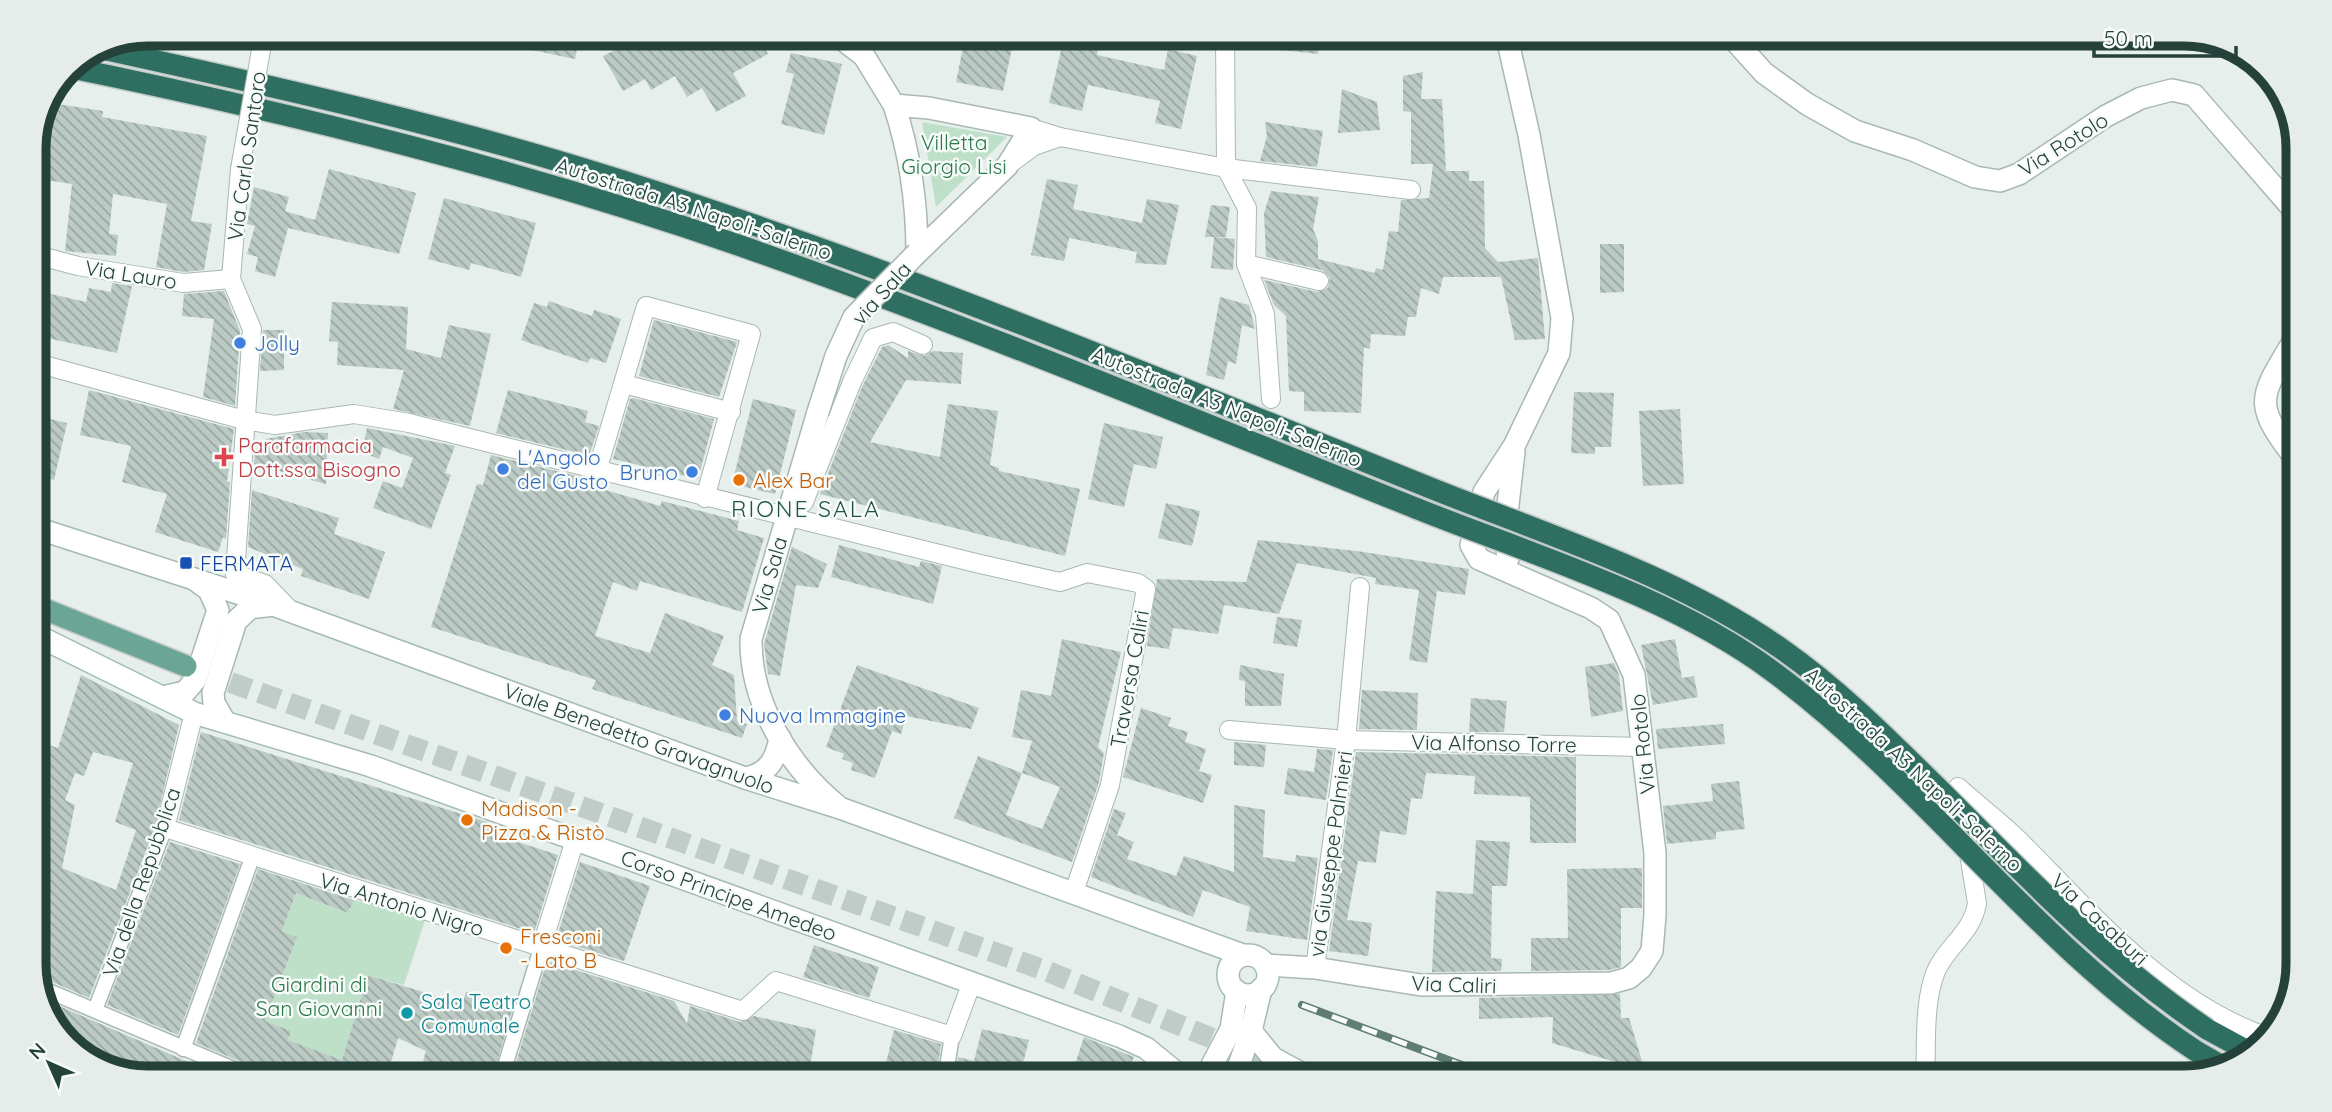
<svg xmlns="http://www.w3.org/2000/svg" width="2332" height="1112" viewBox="0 0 2332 1112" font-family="Quicksand,sans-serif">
<defs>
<pattern id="building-back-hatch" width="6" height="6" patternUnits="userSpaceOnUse" patternTransform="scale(1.75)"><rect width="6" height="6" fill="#bbcac4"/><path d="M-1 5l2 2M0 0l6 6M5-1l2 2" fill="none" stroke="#98a6a0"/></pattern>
</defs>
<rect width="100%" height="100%" fill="#e6efeb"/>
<g fill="#bfe0c8">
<polygon points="922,122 1007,137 936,207"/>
<polygon points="296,893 348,913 354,900 426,917 404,985 368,975 342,1060 288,1040 291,1031 265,1021 297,937 282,931"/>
</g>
<g fill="url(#building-back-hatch)" fill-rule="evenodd">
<polygon points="484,33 580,33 575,59 484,40"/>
<polygon points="605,33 705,33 710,42 725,33 742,33 745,39 756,33 768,54 733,73 746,96 716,112 702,88 687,97 675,76 651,90 645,79 623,91 603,56 615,50"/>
<polygon points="928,33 1015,33 1003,91 956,82 963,47 928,40"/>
<polygon points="1065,33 1102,33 1097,55 1164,70 1168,49 1197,56 1181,129 1155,123 1160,101 1088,85 1082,111 1049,103"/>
<polygon points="1281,33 1320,33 1318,54 1280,50"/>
<polygon points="791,53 842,64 824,135 781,124 794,74 786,72"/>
<polygon points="1423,72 1421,99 1442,99 1446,171 1469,171 1469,181 1484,181 1485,248 1498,262 1538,258 1545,339 1515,340 1501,277 1443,277 1439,294 1421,288 1416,317 1408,317 1405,336 1371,334 1370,349 1364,347 1361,413 1304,411 1304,392 1289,391 1286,316 1274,305 1264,280 1317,292 1328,288 1330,278 1322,270 1266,257 1264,213 1271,191 1319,197 1313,229 1318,241 1318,259 1375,273 1376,268 1383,270 1389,231 1398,232 1401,200 1429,198 1433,164 1411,164 1411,112 1403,111 1403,76"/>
<polygon points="1342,89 1377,102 1380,130 1338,133"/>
<polygon points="51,103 103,111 102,117 207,136 191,221 212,224 204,270 183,272 156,267 167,204 113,194 109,234 118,235 116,256 65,251 72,184 33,178 33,141"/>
<polygon points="1265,122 1323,131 1317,167 1260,161 1267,136"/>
<polygon points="329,169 416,193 399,254 288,228 275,277 255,271 258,257 247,254 255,226 247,224 254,187 289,197 285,211 315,220"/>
<polygon points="1047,179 1078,185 1073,209 1142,223 1147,199 1179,205 1166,265 1135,263 1137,252 1069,238 1064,261 1031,255"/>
<polygon points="444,198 536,223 521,277 471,263 469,270 428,259"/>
<polygon points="1211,205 1230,207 1226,237 1216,237 1235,239 1233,270 1211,268 1214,237 1205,237"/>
<polygon points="1600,244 1624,244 1624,292 1600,293"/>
<polygon points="112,283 132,286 117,353 33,335 33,290 86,302 89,288 111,292"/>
<polygon points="224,291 240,331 235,406 203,397 214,319 182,316 184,294"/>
<polygon points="1220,297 1249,305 1255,329 1242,325 1236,364 1228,361 1224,380 1206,375"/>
<polygon points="549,301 592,316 594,310 621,319 606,363 590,358 588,363 521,340 534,303 547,307"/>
<polygon points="332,302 408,307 406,349 441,358 449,325 491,334 470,426 393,409 404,370 337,365 338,342 329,341"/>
<polygon points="654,320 737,342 719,397 639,376"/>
<polygon points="263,330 284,330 284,370 260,371"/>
<polygon points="888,345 908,358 908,351 924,356 933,351 963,353 961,384 906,380 870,442 940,457 948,404 998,411 990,465 999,468 999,471 1080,489 1065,556 820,494 862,387 882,347"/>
<polygon points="89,390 234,429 227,482 230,482 226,539 223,537 218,552 155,532 167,494 122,482 131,446 80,435"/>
<polygon points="508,390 588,411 585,422 599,426 590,453 584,452 583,454 496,433"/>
<polygon points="1574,392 1614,393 1611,447 1595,447 1595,454 1571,453"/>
<polygon points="633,398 714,419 698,479 613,459 630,399"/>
<polygon points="753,399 796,410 775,494 732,484"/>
<polygon points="1680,409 1684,484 1643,486 1639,411"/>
<polygon points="33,415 67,423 54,480 33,475"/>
<polygon points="1104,423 1163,437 1156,469 1134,464 1124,507 1088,499"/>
<polygon points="367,428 455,446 445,473 451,475 431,529 373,508 383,481 402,488 413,458 383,447 379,459 362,452"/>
<polygon points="304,432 328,433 326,484 254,464 255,451 266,439"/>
<polygon points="491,455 577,476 575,481 660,506 662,501 739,521 737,530 764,538 742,612 640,581 637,591 613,582 595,636 650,653 665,613 724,636 712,665 734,675 737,721 747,724 742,738 592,689 596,680 431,627 477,484 483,485"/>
<polygon points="252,490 339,518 334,534 385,552 369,599 301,576 303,569 248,547"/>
<polygon points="1166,503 1200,511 1192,546 1158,538"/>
<polygon points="1258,540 1364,552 1469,569 1465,595 1437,591 1427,663 1409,660 1419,590 1375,584 1376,578 1297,563 1279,614 1224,605 1218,634 1173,628 1169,649 1147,646 1157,579 1246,582"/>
<polygon points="839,545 919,567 921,561 942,566 933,604 831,577"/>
<polygon points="792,547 827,564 818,588 796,585 780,676 768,674 764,644"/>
<polygon points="1277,617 1302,620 1297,647 1273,643"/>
<path d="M1062,639l59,13 -23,95 6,6 -5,29 -27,80 -118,-44 24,-62 44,17 10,-32 -20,-4 9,-47 30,6zM1022,773l38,14 -18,42 -36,-14z"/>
<polygon points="1675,639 1682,678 1694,676 1698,697 1653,705 1641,645"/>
<polygon points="1614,663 1619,675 1623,711 1591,717 1585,667"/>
<polygon points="857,665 979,708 971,729 906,716 901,734 892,731 875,778 851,770 853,763 842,759 844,754 826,747"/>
<polygon points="1240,665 1284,674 1281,706 1245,706 1245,681 1239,680"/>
<path d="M81,675l98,50 -25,105 -65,168 -46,-20h-7l-2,-6v-232l24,8zM93,752l40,11 -18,59 21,8 -20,60 -54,-22 13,-63 -10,-5 10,-27 9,3z"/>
<polygon points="1362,690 1418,693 1417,730 1359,729"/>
<polygon points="1471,698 1507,701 1504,732 1469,732"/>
<polygon points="1141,708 1171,718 1168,726 1188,732 1185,742 1206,749 1199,771 1212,775 1203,803 1123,777"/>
<polygon points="1723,724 1725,744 1658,749 1656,729"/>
<polygon points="201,732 493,824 490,833 558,855 534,933 179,820"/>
<polygon points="1234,742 1266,745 1264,767 1234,765"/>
<polygon points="1317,749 1333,750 1326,800 1284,794 1288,768 1314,772"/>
<polygon points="1356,752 1576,757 1576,843 1530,843 1530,797 1474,794 1475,776 1426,773 1422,799 1411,798 1406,835 1380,831 1376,863 1358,861 1347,920 1372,923 1368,956 1329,951"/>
<polygon points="1739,781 1745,829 1716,832 1716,839 1667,844 1663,806 1713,801 1711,784"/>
<polygon points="1234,805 1265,810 1263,857 1295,862 1296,855 1318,858 1307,940 1246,931 1250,907 1203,890 1193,917 1091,877 1114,809 1126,813 1117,835 1134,842 1127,859 1176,876 1184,856 1234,872"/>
<polygon points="1476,840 1510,842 1507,886 1492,886 1491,958 1502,959 1501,971 1432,972 1436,891 1473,894"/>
<polygon points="170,842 240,864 178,1035 107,1005"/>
<polygon points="580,862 650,886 624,961 556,940"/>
<polygon points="1642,868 1642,908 1621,908 1621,967 1609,970 1531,971 1531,938 1568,938 1567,869"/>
<polygon points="258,869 354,900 348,913 296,893 282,931 297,937 265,1021 291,1031 288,1040 342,1060 368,975 462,1004 466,992 514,1004 492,1079 418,1079 426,1051 398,1038 386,1079 267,1079 261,1070 196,1043"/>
<polygon points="814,945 879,967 869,998 803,977"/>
<polygon points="547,961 674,1001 687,1024 690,1006 740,1022 754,1016 816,1030 808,1079 511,1079"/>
<polygon points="1620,994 1621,1018 1629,1018 1645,1071 1552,1043 1553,1017 1479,1019 1479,998"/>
<polygon points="43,999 179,1058 232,1079 148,1079 97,1067 53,1028"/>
<polygon points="982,1029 1029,1040 1019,1079 955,1079 958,1057 974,1061"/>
<polygon points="894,1030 941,1044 936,1079 882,1079"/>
<polygon points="1084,1037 1134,1057 1124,1079 1070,1079"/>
</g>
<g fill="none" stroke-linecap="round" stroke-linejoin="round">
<polyline stroke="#bfccc8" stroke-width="21" stroke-dasharray="21 10" stroke-linecap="butt" points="201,672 1044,970 1285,1068"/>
<g stroke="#a8b8b2" stroke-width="17">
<g id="pedestrian">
<polyline points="39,987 257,1079"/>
<polyline points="95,1010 165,828"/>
<polyline points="183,1049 252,858"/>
<polyline points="501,1079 542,945"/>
<polyline points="945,1079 952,1036"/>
</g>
</g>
<g stroke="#a8b8b2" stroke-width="20">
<g id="minor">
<polyline points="1225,33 1226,168 1411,190"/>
<polyline points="1031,128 1060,137 1226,168 1247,208 1246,264 1265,314 1271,399"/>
<polyline points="1011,163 1034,146 1060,137"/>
<polyline points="240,169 231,279 252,329 235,574 265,584 292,612"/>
<polyline points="33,254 78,266 183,283 231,279"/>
<polyline points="1246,264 1319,281"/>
<polyline points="33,362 244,420 275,425 354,414 409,423 980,564 1060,582 1087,573 1138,583 1146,589 1110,785 1074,892"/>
<polyline points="624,384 731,412"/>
<polyline points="597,471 646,306 751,334 705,498"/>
<polyline points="786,517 804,502 852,382 873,338 893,332 923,345"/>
<polyline points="194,713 165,828 743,1011 776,981 952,1036 972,982"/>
<polyline points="1229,730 1346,740 1642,747"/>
<polyline points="542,945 575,840"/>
<polyline points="1315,968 1346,740 1360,587"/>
<path d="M1925,1079c2,-34 -2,-76 11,-108 11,-25 37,-39 41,-68l-19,-116c21,19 44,36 64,56 71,72 147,161 246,194"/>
</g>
</g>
<g stroke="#a8b8b2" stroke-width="24">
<g id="tertiary">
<polyline points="834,33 864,56 894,105"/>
<polyline points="1728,33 1764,73 1807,104 1855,131 1913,150 1975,177 2000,181 2019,174 2106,116 2141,98 2172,90 2194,95 2299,216"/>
<path d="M894,105l35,3 102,20 -24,38 -90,87c0,-50 -7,-100 -23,-148z"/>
<path d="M2299,332c-39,66 -50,68 0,131"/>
<path d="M818,412l-67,227c-1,65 39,129 89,169"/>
<polyline points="1508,559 1505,531 1514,452"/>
<polyline points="162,697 185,692 195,680 218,610 209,590 194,579"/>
<polyline points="225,722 214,703 213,693 236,621 250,608 274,605"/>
<path d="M745,778c23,-4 31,-18 35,-40"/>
<polyline points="1265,965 1315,968 1421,985 1611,983 1629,978 1641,968 1652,951 1655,915 1655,853 1634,675 1609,620 1591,608 1479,559 1471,545 1484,492 1514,446 1559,353 1562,318 1529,135 1506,33"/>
</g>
</g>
<g stroke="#a4bbb3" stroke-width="24">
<g id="secondary">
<polyline points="33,527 262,601 745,778 840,808 1243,955"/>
<polyline points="34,634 194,713 371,766 1119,1036 1146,1048 1184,1079"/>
<circle cx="1248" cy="975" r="20"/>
<polyline points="1251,1031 1273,1058 1312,1079"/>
<polyline points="1212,1065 1231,1029 1237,991"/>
<polyline points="1234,1079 1251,1031 1261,989"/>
<polyline points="1244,1079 1288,1069"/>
</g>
</g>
<g stroke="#c2cac8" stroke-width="24">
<polyline id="primary" points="34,605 186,666"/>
</g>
<g stroke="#c2cac8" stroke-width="24">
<g id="motorway">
<path d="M107,50c174,38 347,77 516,131 274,88 539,199 805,306"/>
<path d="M67,67c229,47 456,103 677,180 227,80 450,172 674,262"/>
<polyline points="2207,1029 2253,1054"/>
<polyline points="2196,1051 2224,1067"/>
</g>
</g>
<use href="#pedestrian" stroke="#fff" stroke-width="14"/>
<use href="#minor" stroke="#fff" stroke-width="18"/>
<use href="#tertiary" stroke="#fff" stroke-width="21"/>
<use href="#secondary" stroke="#fff" stroke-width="21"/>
<use href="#primary" stroke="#6aa596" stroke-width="21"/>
<use href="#motorway" stroke="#2f6f62" stroke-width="21"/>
<g stroke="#5f7d75" stroke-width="8">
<polyline id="rail" points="1302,1005 1499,1079"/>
</g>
<use href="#rail" stroke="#f7fbf9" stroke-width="5" stroke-dasharray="16" stroke-linecap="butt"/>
<g stroke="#a8b8b2" stroke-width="20" stroke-linecap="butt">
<polyline id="minor-bridge" points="240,169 264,33"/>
</g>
<g stroke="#a8b8b2" stroke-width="24" stroke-linecap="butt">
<polyline id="tertiary-bridge" points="818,412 836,356 854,317 917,253"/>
</g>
<g stroke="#c2cac8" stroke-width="24" stroke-linecap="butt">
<g id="motorway-bridge">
<path d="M1428,487c119,48 249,88 355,163 57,40 107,91 157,140 85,85 167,172 267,239"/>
<path d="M1418,509c115,46 255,88 354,162 153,113 264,275 424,380"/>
</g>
</g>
<use href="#minor-bridge" stroke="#fff" stroke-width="18"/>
<use href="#tertiary-bridge" stroke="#fff" stroke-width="21"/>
<use href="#motorway-bridge" stroke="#2f6f62" stroke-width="21"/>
</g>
<g fill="#3f7fe0" stroke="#f7fbf9" stroke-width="2.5">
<circle cx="240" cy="343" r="7"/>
<circle cx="503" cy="469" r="7"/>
<circle cx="692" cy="472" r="7"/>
<circle cx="725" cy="715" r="7"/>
</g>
<path fill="#e0444e" stroke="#f7fbf9" stroke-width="2.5" d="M220.5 446.5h7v7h7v7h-7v7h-7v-7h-7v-7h7z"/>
<g fill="#e8710a" stroke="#f7fbf9" stroke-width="2.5">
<circle cx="739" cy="480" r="7"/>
<circle cx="467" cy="820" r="7"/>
<circle cx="506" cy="948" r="7"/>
</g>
<rect fill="#1a4fb4" stroke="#f7fbf9" stroke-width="2.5" x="179" y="556" width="14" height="14" rx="3.5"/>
<circle fill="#0f9aa8" stroke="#f7fbf9" stroke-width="2.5" cx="407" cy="1013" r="7"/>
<g text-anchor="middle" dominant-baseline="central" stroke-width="5" stroke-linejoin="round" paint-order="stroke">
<g font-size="21" fill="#2d7a4b" stroke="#f7fbf9">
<text x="954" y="142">Villetta<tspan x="954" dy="24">Giorgio Lisi</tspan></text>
<text x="319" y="984">Giardini di<tspan x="319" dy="24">San Giovanni</tspan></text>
</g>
<g font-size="21" fill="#24423a" stroke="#f7fbf9">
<text transform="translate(2063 144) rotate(-32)">Via Rotolo</text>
<text transform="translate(246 156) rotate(-82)">Via Carlo Santoro</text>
<text transform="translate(694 208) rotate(18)">Autostrada A3 Napoli-Salerno</text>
<text transform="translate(131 274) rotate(9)">Via Lauro</text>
<text transform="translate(881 293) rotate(-48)">via Sala</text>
<text transform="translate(1227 406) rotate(22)">Autostrada A3 Napoli-Salerno</text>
<text transform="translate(769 575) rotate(-74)">Via Sala</text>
<text transform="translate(1129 679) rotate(-80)">Traversa Caliri</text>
<text transform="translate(639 738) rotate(20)">Viale Benedetto Gravagnuolo</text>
<text transform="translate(1494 743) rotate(1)">Via Alfonso Torre</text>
<text transform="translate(1642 744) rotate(-96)">Via Rotolo</text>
<text transform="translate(1914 769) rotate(43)">Autostrada A3 Napoli-Salerno</text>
<text transform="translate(1330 854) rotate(-82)">via Giuseppe Palmieri</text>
<text transform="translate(141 882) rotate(-71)">Via della Repubblica</text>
<text transform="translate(729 895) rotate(20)">Corso Principe Amedeo</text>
<text transform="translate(402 904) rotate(17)">Via Antonio Nigro</text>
<text transform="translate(2100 919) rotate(43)">Via Casaburi</text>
<text transform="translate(1454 984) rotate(2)">Via Caliri</text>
</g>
<g font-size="21" fill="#366cbe" stroke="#f7fbf9" text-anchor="start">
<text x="254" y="343">Jolly</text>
<text x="517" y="457">L'Angolo<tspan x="517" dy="24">del Gusto</tspan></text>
<text x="678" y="472" text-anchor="end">Bruno</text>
<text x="739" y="715">Nuova Immagine</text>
</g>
<g font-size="21" fill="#be3a42" stroke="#f7fbf9" text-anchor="start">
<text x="238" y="445">Parafarmacia<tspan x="238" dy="24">Dott.ssa Bisogno</tspan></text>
</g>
<g font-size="21" fill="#c56008" stroke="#f7fbf9" text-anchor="start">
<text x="753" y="480">Alex Bar</text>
<text x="481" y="808">Madison -<tspan x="481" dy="24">Pizza &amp; Ristò</tspan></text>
<text x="520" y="936">Fresconi<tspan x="520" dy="24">- Lato B</tspan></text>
</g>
<g font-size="21" fill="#164399" stroke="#f7fbf9" text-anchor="start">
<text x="200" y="563">FERMATA</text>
</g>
<g font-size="21" fill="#0d838f" stroke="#f7fbf9" text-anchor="start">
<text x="421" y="1001">Sala Teatro<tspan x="421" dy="24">Comunale</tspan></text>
</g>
<g font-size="23" letter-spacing="2" fill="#1f5548" stroke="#f7fbf9">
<text x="806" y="508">RIONE SALA</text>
</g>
</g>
<path d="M0 0H2332V1112H0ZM148 46H2184A102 102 0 0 1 2286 148V964A102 102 0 0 1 2184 1066H148A102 102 0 0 1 46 964V148A102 102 0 0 1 148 46Z" fill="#e6ecea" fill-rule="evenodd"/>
<path fill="none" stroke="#24423a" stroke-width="9" d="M148 46H2184A102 102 0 0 1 2286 148V964A102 102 0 0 1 2184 1066H148A102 102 0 0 1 46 964V148A102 102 0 0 1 148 46Z"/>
<g transform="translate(49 1063) rotate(315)" stroke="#f7fbf9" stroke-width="5" paint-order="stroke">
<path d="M0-5L12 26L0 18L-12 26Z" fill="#24423a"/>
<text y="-10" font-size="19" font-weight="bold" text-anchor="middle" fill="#24423a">N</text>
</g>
<path d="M2094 46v10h142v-10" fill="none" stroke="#24423a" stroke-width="3.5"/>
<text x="2104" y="46" font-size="21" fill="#24423a" stroke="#f7fbf9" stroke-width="5" paint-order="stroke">50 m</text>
</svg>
